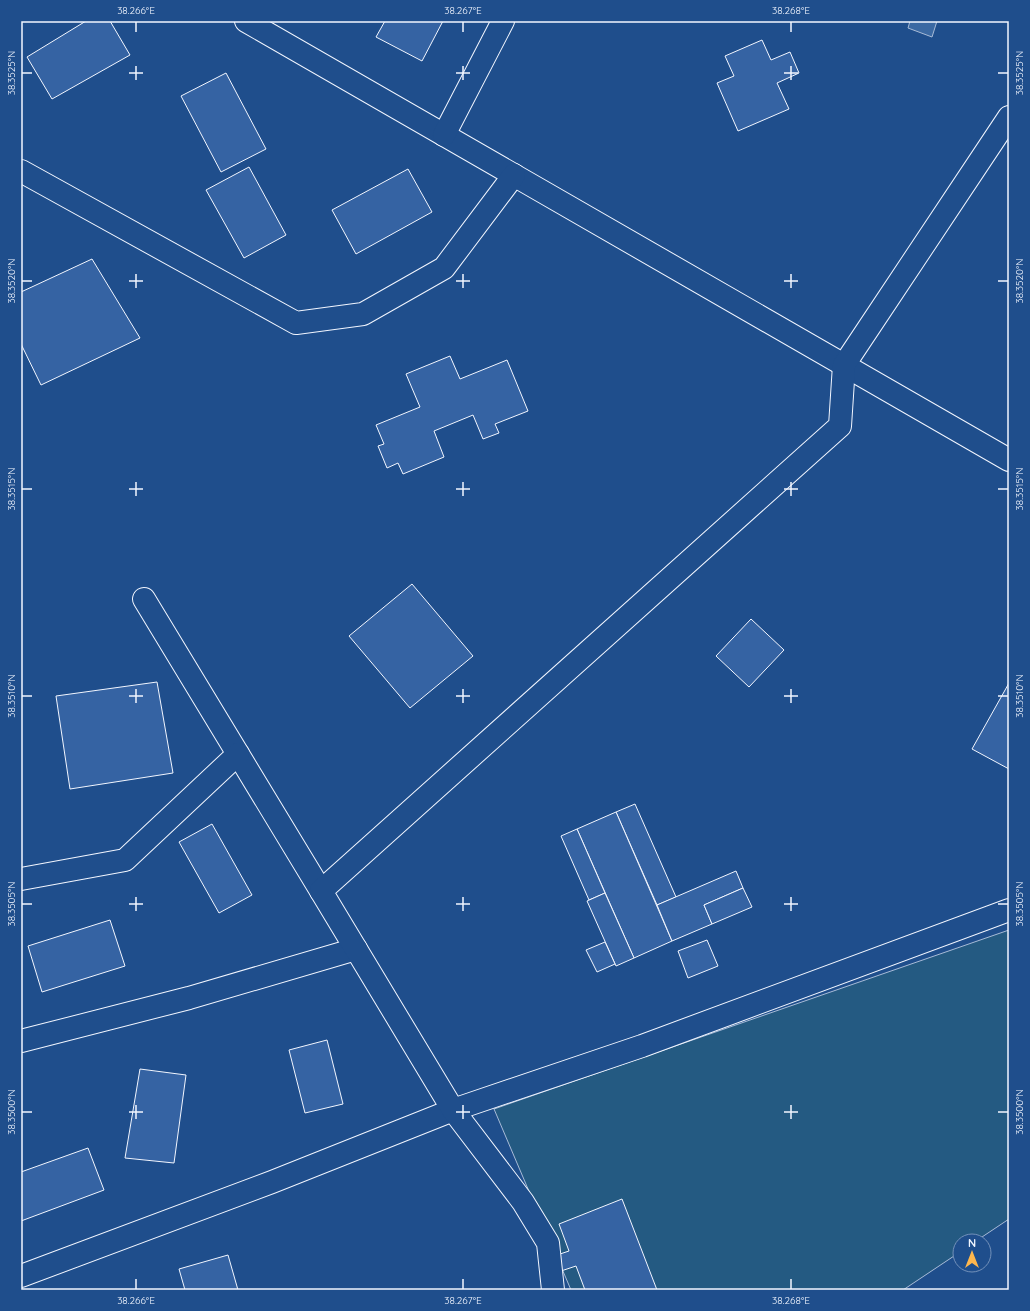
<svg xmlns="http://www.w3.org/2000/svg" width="1030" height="1311" viewBox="0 0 1030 1311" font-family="Quicksand,sans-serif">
<rect width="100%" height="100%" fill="#1f4e8c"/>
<polygon fill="#245a82" stroke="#a8bbd7" points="1009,930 1009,1219 976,1241 960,1241 960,1252 903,1290 571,1290 494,1109"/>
<polygon fill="#3b69a3" stroke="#a8bbd7" points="910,21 937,21 932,37 908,28"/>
<g fill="#3563a3" stroke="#f2f6ff">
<polygon points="86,21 110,21 130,55 52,99 27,57"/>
<polygon points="385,21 443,21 422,61 376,37"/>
<polygon points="762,40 771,60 790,52 799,73 777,83 789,109 738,131 717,83 734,76 725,56"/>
<polygon points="226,73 266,149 221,172 181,96"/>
<polygon points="249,167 286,235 244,258 206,190"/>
<polygon points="408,169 432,212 356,254 332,210"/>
<polygon points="92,259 140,338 41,385 21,344 21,292"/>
<polygon points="450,356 460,379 507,360 528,411 495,424 499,433 483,439 473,415 434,431 444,457 403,474 398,463 387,468 378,446 384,444 376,425 420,407 406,374"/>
<polygon points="412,584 473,656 410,708 349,636"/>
<polygon points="751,619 784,650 749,687 716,656"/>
<polygon points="157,682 173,773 70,789 56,696"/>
<polygon points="1009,683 1009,769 972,749"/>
<polygon points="635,804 676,897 657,905 616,812"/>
<polygon points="616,812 672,941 634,958 577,829"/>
<polygon points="212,824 252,895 219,913 179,842"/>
<polygon points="577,829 605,893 589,900 561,836"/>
<polygon points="736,871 743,888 704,905 712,924 672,941 657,905"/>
<polygon points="743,888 752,907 712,924 704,905"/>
<polygon points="605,893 634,958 616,966 587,901"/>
<polygon points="110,920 125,966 42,992 28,946"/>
<polygon points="707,940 718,966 688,978 678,951"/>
<polygon points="605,942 615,964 597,972 586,950"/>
<polygon points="327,1040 343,1104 305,1113 289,1050"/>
<polygon points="140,1069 186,1075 174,1163 125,1158"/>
<polygon points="88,1148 104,1190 21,1221 21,1172"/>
<polygon points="622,1199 657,1290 585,1290 576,1266 561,1271 554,1256 569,1251 559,1224"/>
<polygon points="228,1255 238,1290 185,1290 179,1269"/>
</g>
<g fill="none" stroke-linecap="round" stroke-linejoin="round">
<g stroke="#f2f6ff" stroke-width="24">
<g id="street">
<polyline points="246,21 1009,460"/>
<polyline points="444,135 503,21"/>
<polyline points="21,171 296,323 363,314 444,268 514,175"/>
<polyline points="144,599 321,891"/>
<polyline points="21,879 125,860 238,754"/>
<polyline points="21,1041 189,998 356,949"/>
<polyline points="21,1276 272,1182 453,1110 642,1046 1009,910"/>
<polyline points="553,1290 548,1243 523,1202 453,1110 321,891 840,426 844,365 1009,117"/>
</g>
</g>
<use href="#street" stroke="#1f4e8c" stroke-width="22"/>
</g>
<path fill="none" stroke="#f2f6ff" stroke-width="1.5" d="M136,22v10M463,22v10M791,22v10M136,66v14M463,66v14M791,66v14M22,73h10M129,73h14M456,73h14M784,73h14M998,73h10M136,274v14M463,274v14M791,274v14M22,281h10M129,281h14M456,281h14M784,281h14M998,281h10M136,482v14M463,482v14M791,482v14M22,489h10M129,489h14M456,489h14M784,489h14M998,489h10M136,689v14M463,689v14M791,689v14M22,696h10M129,696h14M456,696h14M784,696h14M998,696h10M136,897v14M463,897v14M791,897v14M22,904h10M129,904h14M456,904h14M784,904h14M998,904h10M136,1105v14M463,1105v14M791,1105v14M22,1112h10M129,1112h14M456,1112h14M784,1112h14M998,1112h10M136,1279v10M463,1279v10M791,1279v10"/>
<rect width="1030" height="1311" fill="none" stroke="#1f4e8c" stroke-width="44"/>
<g transform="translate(972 1253)"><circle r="19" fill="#1f4e8c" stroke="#7391ba"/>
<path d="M0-3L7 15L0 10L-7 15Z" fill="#ffb74d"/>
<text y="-6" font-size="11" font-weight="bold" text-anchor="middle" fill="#f2f6ff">N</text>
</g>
<rect x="22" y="22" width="986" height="1267" fill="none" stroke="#f2f6ff" stroke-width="1.5"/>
<g font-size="10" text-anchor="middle" fill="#f2f6ff">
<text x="136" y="14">38.266°E</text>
<text x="463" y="14">38.267°E</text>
<text x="791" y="14">38.268°E</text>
<text transform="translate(11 73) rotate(-90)" y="4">38.3525°N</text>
<text transform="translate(1019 73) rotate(-90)" y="4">38.3525°N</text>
<text transform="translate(11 281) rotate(-90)" y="4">38.3520°N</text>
<text transform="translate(1019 281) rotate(-90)" y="4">38.3520°N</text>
<text transform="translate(11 489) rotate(-90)" y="4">38.3515°N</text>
<text transform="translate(1019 489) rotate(-90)" y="4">38.3515°N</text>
<text transform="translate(11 696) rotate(-90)" y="4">38.3510°N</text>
<text transform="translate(1019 696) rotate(-90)" y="4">38.3510°N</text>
<text transform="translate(11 904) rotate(-90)" y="4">38.3505°N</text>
<text transform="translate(1019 904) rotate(-90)" y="4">38.3505°N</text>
<text transform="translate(11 1112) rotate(-90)" y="4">38.3500°N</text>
<text transform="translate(1019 1112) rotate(-90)" y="4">38.3500°N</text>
<text x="136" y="1304">38.266°E</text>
<text x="463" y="1304">38.267°E</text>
<text x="791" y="1304">38.268°E</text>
</g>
</svg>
